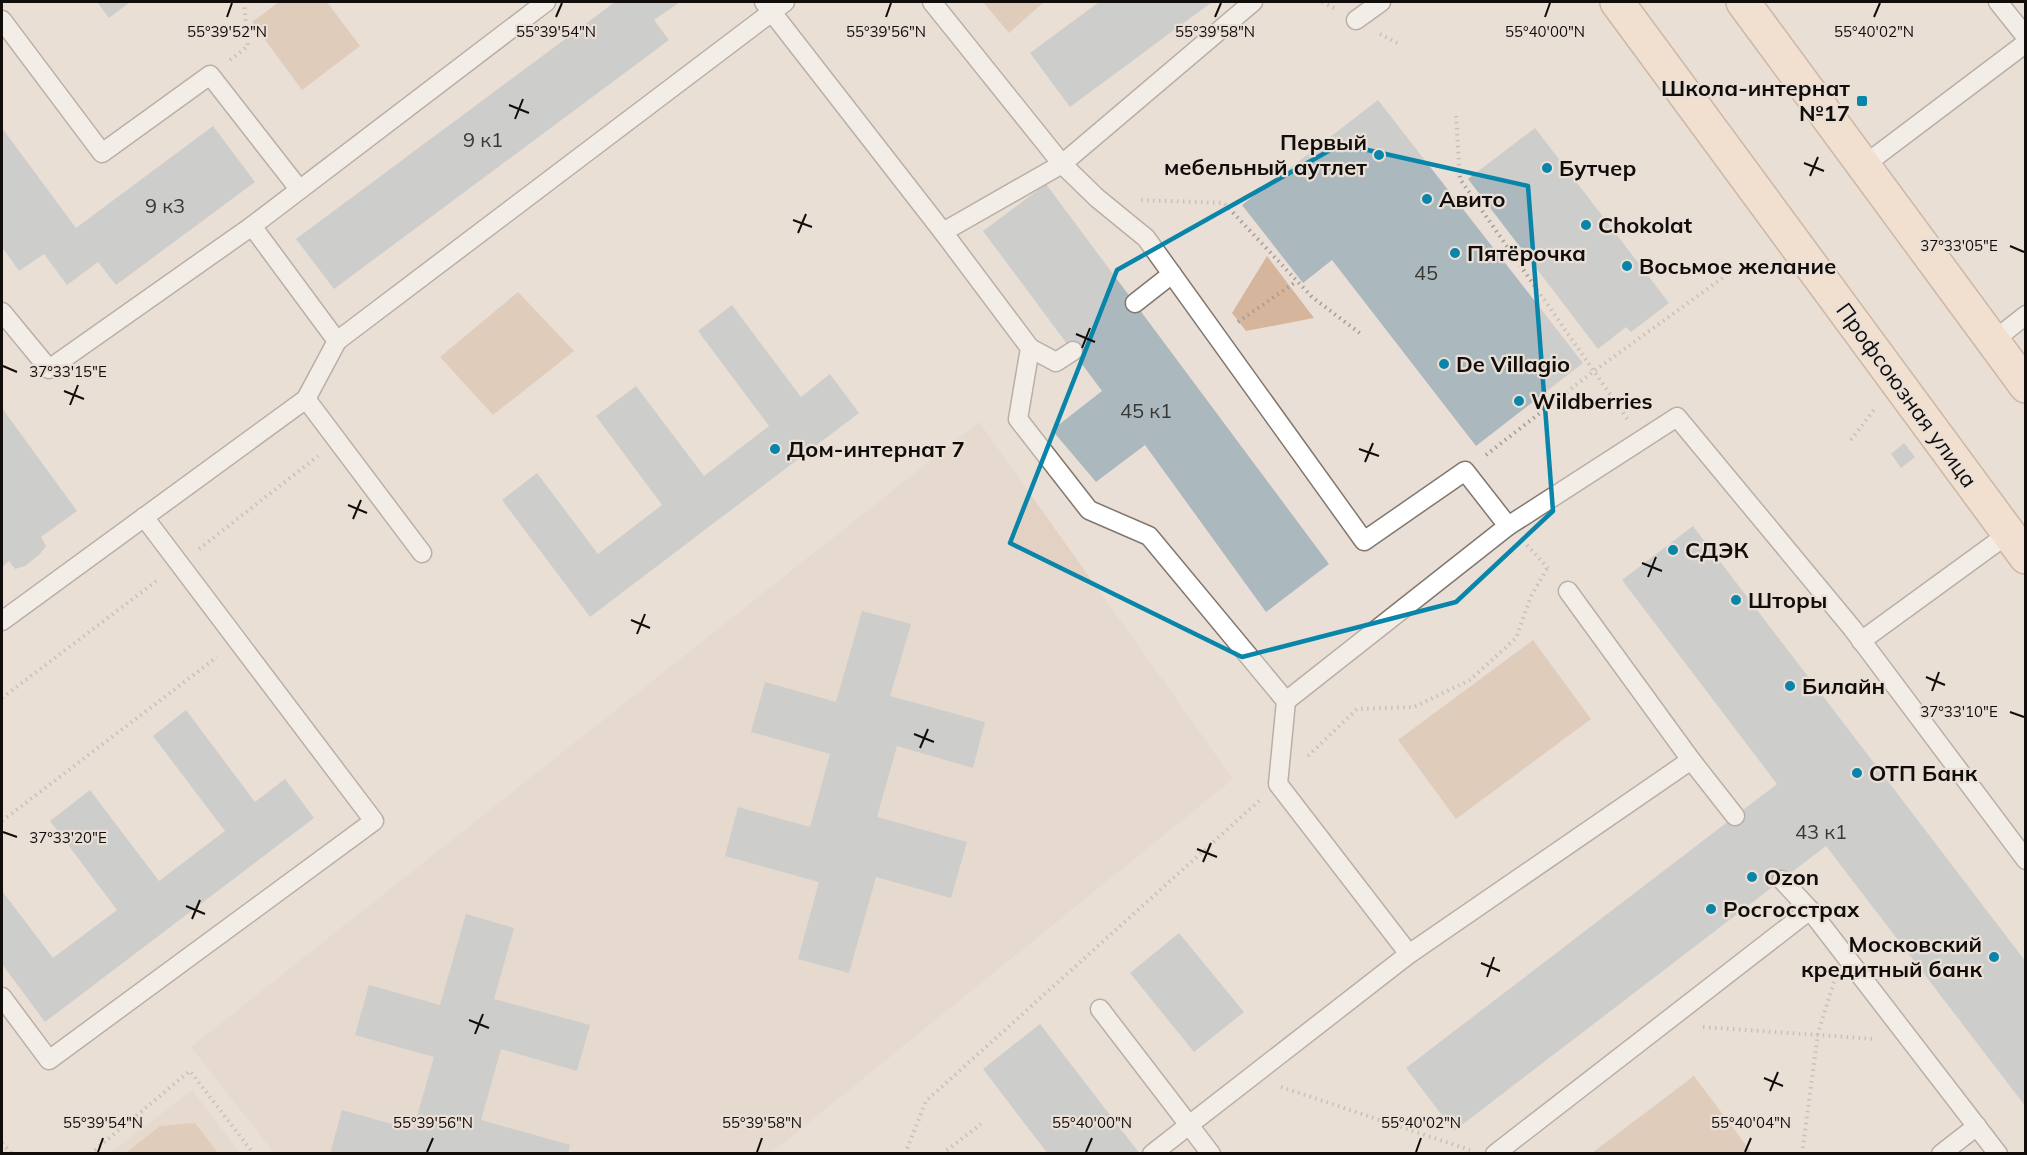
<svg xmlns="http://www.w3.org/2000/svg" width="2027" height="1155" viewBox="0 0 2027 1155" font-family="Mulish,sans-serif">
<rect width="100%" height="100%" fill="#eadfd6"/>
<g fill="#e3d2c3">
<polygon points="979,422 1233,779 771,1153 274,1153 191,1047"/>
<polygon points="192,1090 240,1153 109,1154"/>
</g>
<g fill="#d5b69c">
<polygon points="279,2 327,2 360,46 302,90 252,22"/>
<polygon points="983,2 1044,2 1009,33"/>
<polygon points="1267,256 1314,318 1246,331 1232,313"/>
<polygon points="518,292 574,351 493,415 440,357"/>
<polygon points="1533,640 1591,719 1456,819 1398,740"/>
<polygon points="1694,1076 1752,1153 1592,1153"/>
<polygon points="195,1123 218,1153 126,1153 160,1126"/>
</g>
<g fill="#abb9bf">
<polygon points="97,2 130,2 109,18"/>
<polygon points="615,2 680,2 654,20 669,40 334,289 296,239"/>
<polygon points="1099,2 1212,2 1070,107 1030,53"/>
<polygon points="1378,100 1583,363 1476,446 1332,260 1303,283 1242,205"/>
<polygon points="213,126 255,182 116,285 98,262 67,285 44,254 19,271 2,247 2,128 76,228"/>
<polygon points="1535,128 1669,303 1631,332 1626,327 1598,349 1468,179"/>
<polygon points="1046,184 1329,564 1266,612 1145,445 1096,482 1052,430 1102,391 983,231"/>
<polygon points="732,305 801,397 830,374 859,413 590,617 502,500 537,473 598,554 662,505 596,416 636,386 704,476 769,426 698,331"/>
<polygon points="2,408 77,511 41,537 46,546 40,554 25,566 15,569 9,561 2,567"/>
<polygon points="1904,443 1915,457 1901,468 1891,454"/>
<polygon points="1693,526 2026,962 2026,1107 1826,846 1454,1131 1406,1068 1777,784 1622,580"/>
<polygon points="862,611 911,624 890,696 985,722 973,768 897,746 877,817 967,842 951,898 876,877 849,973 798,959 819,882 725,856 738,807 810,827 830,754 751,732 765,682 836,702"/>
<polygon points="186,710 255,802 285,779 314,818 45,1022 2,964 2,891 53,958 117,910 50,821 90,790 159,881 225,831 153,736"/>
<polygon points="466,914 514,928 494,999 590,1025 577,1071 501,1049 481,1120 570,1145 568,1154 330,1154 342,1110 413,1130 434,1057 355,1035 369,985 440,1005"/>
<polygon points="1179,933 1244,1012 1194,1052 1130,973"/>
<polygon points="1040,1024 1140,1154 1048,1154 983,1069"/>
</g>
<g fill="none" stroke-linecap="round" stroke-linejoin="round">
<g stroke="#81776f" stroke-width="21">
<g id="service">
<polyline points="764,2 943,232 1030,348 1018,419 1089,510 1149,536 1286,701"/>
<polyline points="932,2 1062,164 1253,2"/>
<polyline points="1998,2 2026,37"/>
<polyline points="2,20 102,153 210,75 299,189"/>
<polyline points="1356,20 1381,2"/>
<polyline points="1863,166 2026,43"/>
<polyline points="943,232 1062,164 1097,198 1146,238 1364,541 1465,471 1508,526"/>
<polyline points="1135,303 1172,274"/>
<polyline points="2,312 49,369 252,226"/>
<polyline points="337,341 252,226 546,2"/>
<polyline points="1993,341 2026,315"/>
<polyline points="1030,348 1056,362 1073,351"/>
<polyline points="306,399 422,553"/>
<polyline points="1568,591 1691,760"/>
<polyline points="2,621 306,399 337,341 785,2"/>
<polyline points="1861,641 2008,534"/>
<polyline points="1782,880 1810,910"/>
<polyline points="1409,954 1691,760 1735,816"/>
<polyline points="2,997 49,1060 374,821 144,517"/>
<polyline points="1100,1009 1189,1125 1152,1154"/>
<polyline points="1211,1154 1189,1125 1409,954 1278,784 1286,701 1508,526 1677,417 1852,628 2026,860"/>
<polyline points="1495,1154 1810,910 1998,1154"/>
<polyline points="1941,1154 1977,1126"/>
</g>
</g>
<g stroke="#a7896f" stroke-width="36">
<g id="primary">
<polyline points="1617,2 2026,557"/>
<polyline points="1743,2 2026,386"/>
</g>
</g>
<g stroke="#a59c95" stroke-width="4" stroke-dasharray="1.5 4.5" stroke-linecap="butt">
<polyline points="1322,2 1334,8"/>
<polyline points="1380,34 1401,45"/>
<polyline points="230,60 248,46 244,2"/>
<polyline points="1456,116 1460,179 1628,420"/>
<polyline points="1141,200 1224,203 1312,297 1361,334"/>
<polyline points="1238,322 1297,281"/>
<polyline points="1851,440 1876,407"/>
<polyline points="1486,455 1594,371 1728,274 1767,262"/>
<polyline points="1527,545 1548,568"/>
<polyline points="199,549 318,456"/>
<polyline points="2,698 159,579"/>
<polyline points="1308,756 1357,709 1414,707 1470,680 1516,638 1531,596 1548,567"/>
<polyline points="2,821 217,657"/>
<polyline points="1703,1027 1875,1039"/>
<polyline points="1281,1087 1470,1150"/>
<polyline points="2,1143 12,1154"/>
<polyline points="90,1154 190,1071 254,1154"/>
<polyline points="905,1154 926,1101 1260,800"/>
<polyline points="942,1154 981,1124"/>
<polyline points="1802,1154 1818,1033 1834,982"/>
</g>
<use href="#service" stroke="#fff" stroke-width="18"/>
<use href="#primary" stroke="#fbe0c9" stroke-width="33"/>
</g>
<path d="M0 0H2027V1155H0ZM1341,144l187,42 25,325 -97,91 -214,55 -232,-114 107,-273z" fill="#eadfd6" fill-opacity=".55" fill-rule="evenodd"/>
<path fill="none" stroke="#0985a9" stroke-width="4.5" stroke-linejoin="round" d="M1341,144l187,42 25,325 -97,91 -214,55 -232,-114 107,-273z"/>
<path fill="none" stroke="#110d0a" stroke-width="2" d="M227,17l5,-14M556,17l6,-14M886,17l5,-14M1215,17l6,-14M1545,17l5,-14M1874,17l6,-14M509,105l20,8M515,119l8,-20M1804,163l20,8M1810,176l8,-19M793,220l19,7M798,233l8,-19M2010,246l14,6M1076,334l19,8M1082,348l8,-20M3,366l14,6M64,391l20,8M70,405l8,-20M1359,449l20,7M1365,462l8,-19M348,505l19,8M353,519l8,-19M1642,563l20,8M1648,577l8,-20M631,620l19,8M637,634l8,-20M1926,677l19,8M1932,691l7,-19M2010,712l14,5M914,734l20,8M920,748l8,-19M3,832l14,5M1197,849l20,8M1203,862l8,-19M186,906l19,8M192,919l8,-19M1481,963l19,8M1487,977l7,-20M469,1020l20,8M475,1034l8,-20M1764,1078l19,8M1770,1091l8,-19M98,1152l5,-14M427,1152l6,-14M757,1152l5,-14M1086,1152l6,-14M1416,1152l5,-14M1745,1152l6,-14"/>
<g fill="#0985a9" stroke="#eadfd6" stroke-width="2">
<rect x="1856" y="95" width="12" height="12" rx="3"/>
<circle cx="1379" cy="155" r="6"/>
<circle cx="1547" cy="168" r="6"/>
<circle cx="1427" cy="199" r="6"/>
<circle cx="1586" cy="225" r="6"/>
<circle cx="1455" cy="253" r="6"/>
<circle cx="1627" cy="266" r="6"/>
<circle cx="1444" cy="364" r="6"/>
<circle cx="1519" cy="401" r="6"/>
<circle cx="775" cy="449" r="6"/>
<circle cx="1673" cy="550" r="6"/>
<circle cx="1736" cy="600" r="6"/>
<circle cx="1790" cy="686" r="6"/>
<circle cx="1857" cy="773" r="6"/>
<circle cx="1752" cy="877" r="6"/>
<circle cx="1711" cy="909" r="6"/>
<circle cx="1994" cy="957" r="6"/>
</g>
<g text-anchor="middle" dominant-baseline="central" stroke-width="4.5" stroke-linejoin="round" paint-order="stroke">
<g font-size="20" fill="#383837">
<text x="483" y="139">9 к1</text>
<text x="165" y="205">9 к3</text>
<text x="1426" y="272">45</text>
<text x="1146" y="410">45 к1</text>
<text x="1821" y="831">43 к1</text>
</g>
<g font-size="22" font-weight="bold" fill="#110d0a" stroke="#eadfd6" text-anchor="start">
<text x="1850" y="88" text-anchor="end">Школа-интернат<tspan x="1850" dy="25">№17</tspan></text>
<text x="1367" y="142" text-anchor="end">Первый<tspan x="1367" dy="25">мебельный аутлет</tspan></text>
<text x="1559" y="168">Бутчер</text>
<text x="1439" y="199">Авито</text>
<text x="1598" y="225">Chokolat</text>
<text x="1467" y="253">Пятёрочка</text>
<text x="1639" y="266">Восьмое желание</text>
<text x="1456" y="364">De Villagio</text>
<text x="1531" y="401">Wildberries</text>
<text x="787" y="449">Дом-интернат 7</text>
<text x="1685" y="550">СДЭК</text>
<text x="1748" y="600">Шторы</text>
<text x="1802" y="686">Билайн</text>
<text x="1869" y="773">ОТП Банк</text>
<text x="1764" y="877">Ozon</text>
<text x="1723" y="909">Росгосстрах</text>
<text x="1982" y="944" text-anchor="end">Московский<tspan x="1982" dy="25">кредитный банк</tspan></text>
</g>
<g font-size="22" fill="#110d0a" stroke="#eadfd6">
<text transform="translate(1907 395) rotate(54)">Профсоюзная улица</text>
</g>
</g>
<g font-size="15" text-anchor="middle" fill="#110d0a" stroke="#eadfd6" stroke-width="4.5" stroke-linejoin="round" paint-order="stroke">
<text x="556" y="37">55°39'54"N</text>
<text x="886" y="37">55°39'56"N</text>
<text x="1215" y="37">55°39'58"N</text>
<text x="1545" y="37">55°40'00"N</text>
<text x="1874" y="37">55°40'02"N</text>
<text x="227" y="37">55°39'52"N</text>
<text x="1959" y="251">37°33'05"E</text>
<text x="68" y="377">37°33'15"E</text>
<text x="1959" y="717">37°33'10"E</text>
<text x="68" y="843">37°33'20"E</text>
<text x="103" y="1128">55°39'54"N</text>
<text x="433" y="1128">55°39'56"N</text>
<text x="762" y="1128">55°39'58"N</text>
<text x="1092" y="1128">55°40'00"N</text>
<text x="1421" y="1128">55°40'02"N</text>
<text x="1751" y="1128">55°40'04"N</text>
</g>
<rect width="2027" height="1155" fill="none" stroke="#110d0a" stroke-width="6"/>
</svg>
